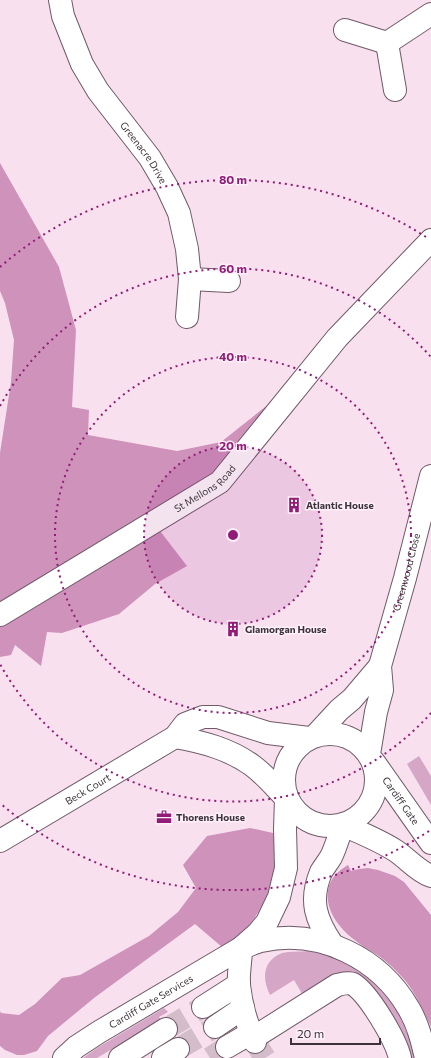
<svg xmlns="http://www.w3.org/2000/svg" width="431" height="1058" viewBox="0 0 431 1058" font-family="Commissioner,sans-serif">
<rect width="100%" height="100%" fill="#f8e0ef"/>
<g fill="#d6a6c6">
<polygon points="419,756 431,776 431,805 407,764"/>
<path d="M308,951c10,2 21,4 30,8 42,17 68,55 76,99h-7l-44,-74 -59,13 -10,-17 -24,15c-8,-16 -8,-34 12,-42 8,-2 18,-1 26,-2z"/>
<polygon points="164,1008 168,1012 159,1017 161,1020 97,1058 83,1058 97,1048"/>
</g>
<g fill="#ce92bb">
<polygon points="0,163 59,267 76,330 72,407 89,410 88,435 177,451 221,442 284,392 225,466 0,605 0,453 11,382 14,340 5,303 0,291"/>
<polygon points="157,527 187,566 155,584 119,614 62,633 47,632 41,666 15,645 11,655 0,657 0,618"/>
<path d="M250,828l23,5c2,11 3,21 2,31 -1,24 -18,55 -35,72 -5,4 -12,8 -18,11l-27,-23 -101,74 -46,38 -11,15 -13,4h-7l-12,-5 -5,-4v-35l1,2 18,2 16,-11 27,-26 18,-3 69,-39 29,-24 18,-24 -13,-23 24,-29z"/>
<path d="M348,865l3,6 8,-2 9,-1 10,2 17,6 9,6 27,33v112c-8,-17 -16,-36 -29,-50 -7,-8 -15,-15 -23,-21 -7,-5 -16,-9 -23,-15 -16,-12 -31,-30 -28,-51 2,-12 10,-19 20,-25z"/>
</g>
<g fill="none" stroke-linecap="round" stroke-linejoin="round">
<g stroke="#d3bdcb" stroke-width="22" stroke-dasharray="22 11" stroke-linecap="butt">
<polyline points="166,1029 203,1007"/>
<polyline points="255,1042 265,1058"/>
<polyline points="178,1049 215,1027"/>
<polyline points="210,1058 227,1047"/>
</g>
<g stroke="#6f5a68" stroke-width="24">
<g id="minor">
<path id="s1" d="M60,0l3,16 19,48 16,27 52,67 17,29 12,26 8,36 3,30 -3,38"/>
<polyline points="345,30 387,43 431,14"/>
<polyline points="387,43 395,90"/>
<polyline points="190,279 229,281"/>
<circle cx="330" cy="780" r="46"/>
<polyline points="315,736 339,710 352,699 380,666"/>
<path id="s2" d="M369,754l7,-42 6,-22 -2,-24 25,-88 26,-102"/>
<path id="s3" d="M374,762l57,81"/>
<path id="s4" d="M0,841l175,-104 10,-13 18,-7h15l50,16 41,5"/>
<path d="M332,944c-16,-24 -23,-43 -11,-72 3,-5 7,-10 10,-15 5,-10 8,-22 12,-32 18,8 36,15 53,26 12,8 21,20 35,25"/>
<path d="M244,947c6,-2 12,-5 17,-6 59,-13 119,17 148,68 9,15 13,32 17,49"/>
<path d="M241,948c0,12 -3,25 -2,37 2,19 8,40 16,57"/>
<polyline points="203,1007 239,984"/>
<polyline points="215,1027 243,1008"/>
<path d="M253,1038l84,-53c5,-1 11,-3 16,-1 16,10 43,56 47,74"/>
<polyline points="227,1047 251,1033"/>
<path id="s5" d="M64,1058l12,-11 23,-15 142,-84 17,-15 9,-11 12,-25 7,-29 -1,-39 1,-31c-11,-11 -21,-23 -33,-32 -23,-17 -50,-24 -78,-29"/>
<polyline points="120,1058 166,1029"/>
<polyline points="163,1058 178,1049"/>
</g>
</g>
<g stroke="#6f5a68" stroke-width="24">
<g id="major">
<path id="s6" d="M0,615l220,-133 117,-144 94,-98"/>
</g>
</g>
<use href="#minor" stroke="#fff" stroke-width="22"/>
<use href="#major" stroke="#fff" stroke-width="22"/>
</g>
<circle cx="233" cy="535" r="89" fill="#921b78" fill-opacity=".12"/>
<g fill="none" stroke="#921b78" stroke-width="2" stroke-dasharray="2 4">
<circle cx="233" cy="535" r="89"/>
<circle cx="233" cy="535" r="178"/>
<path d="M431 713A266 266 0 0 1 0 664M0 406A266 266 0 0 1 431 357"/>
<path d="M429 831A355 355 0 0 1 0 803M0 267A355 355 0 0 1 429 239"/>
</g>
<defs>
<g id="building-bare" transform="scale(1.2)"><path d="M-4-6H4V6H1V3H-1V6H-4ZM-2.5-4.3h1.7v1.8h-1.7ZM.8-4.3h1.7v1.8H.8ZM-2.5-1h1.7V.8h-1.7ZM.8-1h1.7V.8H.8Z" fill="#921b78" stroke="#fff0fa" stroke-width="2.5" paint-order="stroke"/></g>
<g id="office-bare" transform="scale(1.2)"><path d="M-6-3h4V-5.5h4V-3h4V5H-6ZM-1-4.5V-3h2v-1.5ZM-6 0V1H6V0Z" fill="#921b78" stroke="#fff0fa" stroke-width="2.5" paint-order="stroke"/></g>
</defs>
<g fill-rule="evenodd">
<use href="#building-bare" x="294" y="505"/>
<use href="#building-bare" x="233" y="629"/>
<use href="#office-bare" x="164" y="817"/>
</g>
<g text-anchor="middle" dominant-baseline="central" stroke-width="3" stroke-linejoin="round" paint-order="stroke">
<g font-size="10" fill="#3d333a" stroke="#fff0fa">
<text stroke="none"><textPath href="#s1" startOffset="176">Greenacre Drive</textPath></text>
<text stroke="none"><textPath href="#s6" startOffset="241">St Mellons Road</textPath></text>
<text stroke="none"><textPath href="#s2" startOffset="187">Greenwood Close</textPath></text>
<text stroke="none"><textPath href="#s4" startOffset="102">Beck Court</textPath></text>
<text stroke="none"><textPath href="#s3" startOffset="47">Cardiff Gate</textPath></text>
<text stroke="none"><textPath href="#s5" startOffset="104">Cardiff Gate Services</textPath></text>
</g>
<g font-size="10" font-weight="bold" fill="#3d333a" stroke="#fff0fa" text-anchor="start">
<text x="306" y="505">Atlantic House</text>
<text x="245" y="629">Glamorgan House</text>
<text x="176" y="817">Thorens House</text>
</g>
</g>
<circle cx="233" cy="535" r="6" fill="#921b78" stroke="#fff0fa" stroke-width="2"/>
<g font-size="12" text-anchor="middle" font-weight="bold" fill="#921b78" stroke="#fff0fa" stroke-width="3" stroke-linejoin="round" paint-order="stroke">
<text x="233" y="184">80 m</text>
<text x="233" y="273">60 m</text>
<text x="233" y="361">40 m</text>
<text x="233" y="450">20 m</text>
</g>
<path d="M291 1038v6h89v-6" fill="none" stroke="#3d333a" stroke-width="2"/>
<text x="297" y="1038" font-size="12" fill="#3d333a" stroke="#fff0fa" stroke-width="3" paint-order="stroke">20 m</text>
</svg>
